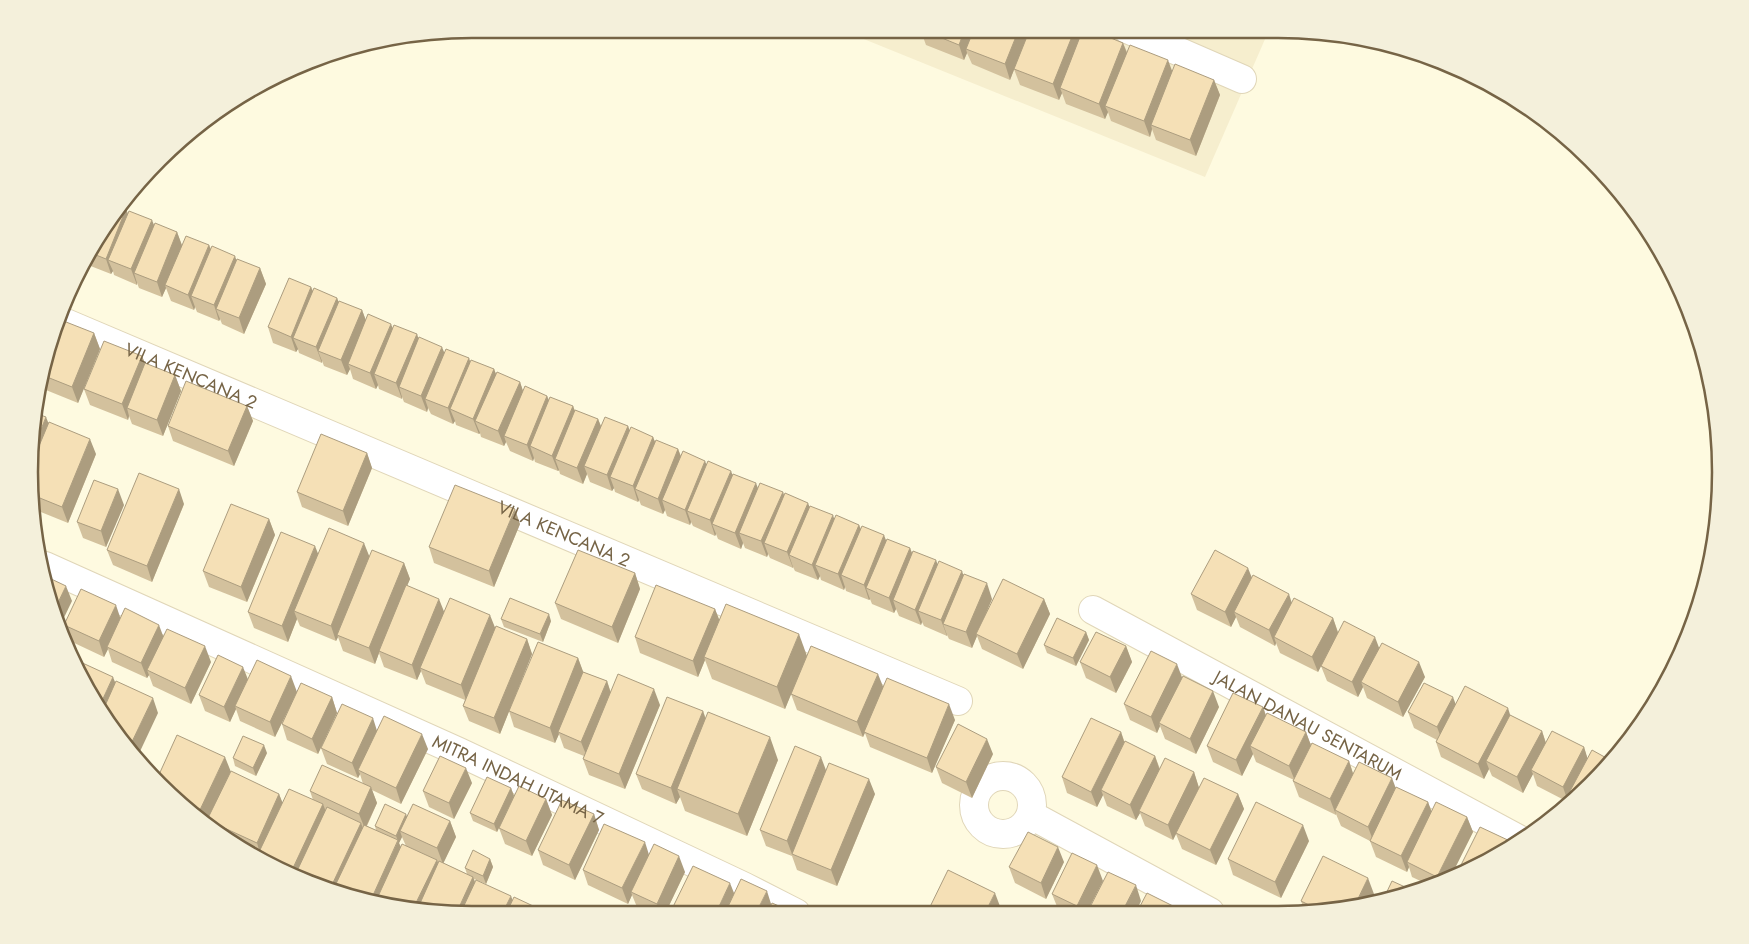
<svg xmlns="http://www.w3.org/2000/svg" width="1749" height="944" viewBox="0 0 1749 944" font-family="Jost,sans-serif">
<rect width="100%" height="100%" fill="#fefae0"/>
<polygon fill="#f6eece" points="839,29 1269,30 1205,177"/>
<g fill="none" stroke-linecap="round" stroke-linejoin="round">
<g stroke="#e0d6b8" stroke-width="30">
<g id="street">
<polyline points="1127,29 1242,79"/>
<path id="s1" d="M61,321l897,380"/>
<path id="s2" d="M45,566l414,186 286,135 51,26"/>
<path id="s3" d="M1093,610l429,231"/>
<circle cx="1003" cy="805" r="29"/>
<polyline points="1031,815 1210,912"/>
</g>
</g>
<use href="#street" stroke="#fff" stroke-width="28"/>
</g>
<g fill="#d3c19d" fill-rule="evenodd">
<polygon points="894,29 1030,29 1010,80 972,64 967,53 964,60 926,45 922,34 920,39"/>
<polygon points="1030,29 1079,29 1081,35 1123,43 1127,52 1172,71 1214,80 1220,95 1196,156 1156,140 1152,129 1150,137 1111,121 1108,112 1105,119 1066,104 1062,93 1059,100 1020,85 1014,69"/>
<polygon points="126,209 128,214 154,225 177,232 182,246 209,245 211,249 236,260 260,268 266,284 244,334 222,324 220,319 219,321 197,312 195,307 194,310 171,301 166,288 162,297 139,288 137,283 137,285 114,275 113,271 111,274 88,265 88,263 87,264 86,264 103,226"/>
<polygon points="311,287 313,291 337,298 339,303 362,310 366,321 417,334 418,339 444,352 469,358 470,363 494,369 496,374 520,382 523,391 547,396 549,400 573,406 575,411 598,419 601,426 628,426 629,430 653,437 655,442 678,449 681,456 707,464 733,476 758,488 783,492 784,496 834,519 859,525 861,529 886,540 910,548 912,554 964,576 992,599 988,608 1044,599 1050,614 1023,669 982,649 977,636 972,648 949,639 947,635 947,636 924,626 922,622 921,625 899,616 896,609 894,613 872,604 870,599 869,600 846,591 845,587 844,590 821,580 820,576 818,580 795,571 793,567 793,568 770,558 768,554 767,557 745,548 743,543 741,549 718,539 716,534 715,536 693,526 691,522 690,525 667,516 665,510 663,514 641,505 639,500 638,502 615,492 614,488 612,491 590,482 587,474 583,484 560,474 559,470 558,471 535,462 534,458 533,461 510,451 506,442 504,446 481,437 480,433 479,434 456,425 455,421 453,424 431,414 428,408 427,412 404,402 402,397 402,399 379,389 378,385 376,389 353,379 350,369 347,375 324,366 322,361 322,363 299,353 298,349 296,352 273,343 268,327"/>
<polygon points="94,333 100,349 78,403 41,388 44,358"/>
<polygon points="142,356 145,364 175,375 181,391 163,436 132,424 129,416 128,420 90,405 84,389"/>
<polygon points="247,406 253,421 234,466 173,441 168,426"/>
<polygon points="367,453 372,468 348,526 302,507 297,492"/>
<polygon points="96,454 68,523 31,508 30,501 30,494"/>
<polygon points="184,504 152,582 113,565 107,550"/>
<polygon points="124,505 106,547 83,538 77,522"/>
<polygon points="269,519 275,535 247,602 209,587 203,571"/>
<polygon points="520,524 494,587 434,563 429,547"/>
<polygon points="318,553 370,557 404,563 410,579 407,585 444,612 527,639 532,654 500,734 469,721 463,706 465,700 426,684 421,671 417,680 384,667 379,653 375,664 343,651 338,637 336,641 300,626 297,619 288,642 254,628 248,612"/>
<polygon points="635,573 640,589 618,643 561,619 555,603"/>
<polygon points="1252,578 1292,603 1333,618 1338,632 1379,649 1425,677 1403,717 1367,698 1363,687 1358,697 1327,681 1321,666 1318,672 1280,653 1276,643 1275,646 1240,627 1236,617 1231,627 1197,610 1191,594"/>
<polygon points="715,609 719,621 807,656 883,688 955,720 932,773 870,747 865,733 863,737 797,710 791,694 785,709 712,679 705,660 698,677 640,653 635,637"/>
<polygon points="120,618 163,636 211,662 191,704 153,686 149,675 147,678 112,662 108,649 104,657 70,641 64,625"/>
<polygon points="501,619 551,621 543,642 504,627"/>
<polygon points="1086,632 1089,640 1076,666 1047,653 1044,645"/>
<polygon points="1126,646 1132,662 1116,693 1086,678 1080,662"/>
<polygon points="578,658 583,672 607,681 611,693 660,705 625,789 589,775 583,759 584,756 564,748 559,734 555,743 514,727 509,711"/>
<polygon points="1182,677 1219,707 1196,754 1165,739 1160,726 1157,733 1130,720 1124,704"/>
<polygon points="297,692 332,697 337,713 318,754 287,740 282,724 288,710 275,737 240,721 236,709 230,722 205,711 199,695"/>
<polygon points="1456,704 1510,715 1542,731 1546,743 1584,747 1587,758 1591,785 1573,799 1572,796 1568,802 1537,786 1533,774 1523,793 1492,776 1489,769 1484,779 1441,757 1436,742 1437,740 1414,728 1408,712"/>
<polygon points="1263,707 1266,715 1306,732 1311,746 1349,761 1353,773 1396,788 1428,802 1431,811 1467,817 1473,832 1451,876 1431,886 1412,877 1409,867 1407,872 1376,857 1370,841 1341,826 1336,814 1336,815 1299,797 1293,781 1294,780 1256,762 1253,754 1242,776 1213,762 1207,746"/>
<polygon points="703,711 706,719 778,760 747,836 685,811 680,797 676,804 642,789 636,774"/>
<path d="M377,730l51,19 -27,55 -29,-14 5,13 -10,23 9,4 -1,-4 32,-10 43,5 6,16 -13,26 24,11 -2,-6 25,-9 3,8 -7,17 -12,-5 1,3 37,18 36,13v1h-105l-86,-14 -95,-39 -1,-3 -18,-8 -86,-71 122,15 3,8 31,-2 -3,-9 53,-7 -3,-10 -2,4 -31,-14 -6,-16zM402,837l4,9 -5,1 -2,-4z"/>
<polygon points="1121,732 1125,743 1155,756 1160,769 1194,772 1199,788 1238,794 1244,809 1216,865 1182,849 1176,834 1173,840 1145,826 1140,813 1136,820 1107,806 1103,795 1097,807 1067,793 1062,777"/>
<polygon points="267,753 256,776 235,766 233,758"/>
<polygon points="993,754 972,798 942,783 936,767"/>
<polygon points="826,770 875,794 837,886 797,870 792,856 766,846 760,830"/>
<polygon points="472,783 454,819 429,807 423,791"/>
<polygon points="511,788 514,796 546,799 552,815 532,856 505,844 499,828 511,803 497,832 473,821 470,813"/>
<polygon points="594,814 599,830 575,880 543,865 538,850"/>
<polygon points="1309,841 1281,898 1233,875 1228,859"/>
<polygon points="649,855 685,872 665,914 650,914 637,907 632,895 628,904 588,885 583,870"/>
<polygon points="1064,862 1046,899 1015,883 1009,867"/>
<polygon points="1103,881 1087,912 1064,912 1058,909 1052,894"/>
<polygon points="1374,894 1369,903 1335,911 1305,912 1301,901"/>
</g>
<g fill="#ac9d7f">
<polygon points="916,29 924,29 920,30 922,34 920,39"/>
<polygon points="965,29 977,29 966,49 967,53 964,60 959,45"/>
<polygon points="1019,29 1030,29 1010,80 1005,64"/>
<polygon points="1075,29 1079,29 1083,39 1060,88 1062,93 1059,100 1053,84"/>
<polygon points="1123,43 1129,59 1105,106 1108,112 1105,119 1099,104"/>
<polygon points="1168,60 1174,76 1151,125 1152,129 1150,137 1144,121"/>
<polygon points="1214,80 1220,95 1196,156 1190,140"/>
<polygon points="126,209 132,225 108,260 113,271 111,274 106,259"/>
<polygon points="152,220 158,235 134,273 137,283 137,285 131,269"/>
<polygon points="177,232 183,248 165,285 166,288 162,297 157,282"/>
<polygon points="209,245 215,261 191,296 195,307 194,310 188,295"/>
<polygon points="235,256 240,271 216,309 220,319 219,321 214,305"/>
<polygon points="260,268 266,284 244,334 239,318"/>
<polygon points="311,287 317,303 293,338 298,349 296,352 291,337"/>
<polygon points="337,298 343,313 318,351 322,361 322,363 316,347"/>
<polygon points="362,310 368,326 348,364 350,369 347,375 341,360"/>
<polygon points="391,324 397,339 374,374 378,385 376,389 370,373"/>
<polygon points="94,333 100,349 78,403 72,387"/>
<polygon points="417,334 422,350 399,387 402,397 402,399 396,383"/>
<polygon points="442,347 448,362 425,399 428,408 427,412 421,396"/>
<polygon points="142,356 148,371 127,408 129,416 128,420 122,404"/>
<polygon points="469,358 474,374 450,409 455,421 453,424 448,408"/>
<polygon points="494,369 500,385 475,421 480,433 479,434 473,419"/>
<polygon points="175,375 181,391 163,436 157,420"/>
<polygon points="520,382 525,397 504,436 506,442 504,446 498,431"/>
<polygon points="547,396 553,411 530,446 534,458 533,461 527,445"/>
<polygon points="247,406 253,421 234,466 228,451"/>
<polygon points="573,406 579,422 555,459 559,470 558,471 552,456"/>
<polygon points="46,417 52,432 32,480 36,442"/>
<polygon points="598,419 604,434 584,466 587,474 583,484 577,468"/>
<polygon points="628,426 634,442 610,477 614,488 612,491 607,475"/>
<polygon points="653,437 659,452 635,489 639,500 638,502 633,486"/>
<polygon points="90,439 96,454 68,523 62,507"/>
<polygon points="678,449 684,465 662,500 665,510 663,514 658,499"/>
<polygon points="367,453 372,468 348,526 343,511"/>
<polygon points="705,461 711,476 687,511 691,522 690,525 685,510"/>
<polygon points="731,471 737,486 712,524 716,534 715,536 710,520"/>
<polygon points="756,483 762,499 739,533 743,543 741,549 735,533"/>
<polygon points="118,489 124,505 106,547 101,531"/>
<polygon points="179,489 184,504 152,582 147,566"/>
<polygon points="783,492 788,508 764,543 768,554 767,557 761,541"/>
<polygon points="808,503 814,518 789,555 793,567 793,568 787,552"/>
<polygon points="515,509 520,524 494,587 489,571"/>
<polygon points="833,515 838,531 815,565 820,576 818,580 812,565"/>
<polygon points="269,519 275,535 247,602 241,587"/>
<polygon points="859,525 865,540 841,575 845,587 844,590 838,574"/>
<polygon points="884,535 890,551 866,588 870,599 869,600 864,585"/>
<polygon points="364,543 370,558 337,635 338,637 336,641 331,626"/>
<polygon points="315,546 321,561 294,611 297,619 288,642 282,626"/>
<polygon points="910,548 916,563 893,600 896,609 894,613 889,598"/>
<polygon points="936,560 942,576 918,611 922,622 921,625 915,610"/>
<polygon points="404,563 410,579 380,652 379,651 379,653 375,664 369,648"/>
<polygon points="1248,568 1254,583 1234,612 1236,617 1231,627 1225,612"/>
<polygon points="962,571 967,586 943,624 947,635 947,636 941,620"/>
<polygon points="635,573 640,589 618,643 612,627"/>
<polygon points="987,583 992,599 977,634 976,634 977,636 972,648 966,632"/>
<polygon points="66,586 72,601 59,628 55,609"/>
<polygon points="1289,594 1294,610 1274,637 1276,643 1275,646 1269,630"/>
<polygon points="439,599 445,614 420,668 421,671 417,680 412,665"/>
<polygon points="1044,599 1050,614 1023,669 1017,654"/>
<polygon points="116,605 121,620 107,647 108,649 104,657 99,641"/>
<polygon points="715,609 721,624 704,657 705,660 698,677 693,661"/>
<polygon points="549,614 551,621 543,642 540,634"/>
<polygon points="490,615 496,630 466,700 461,685"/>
<polygon points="1333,618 1338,633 1318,672 1312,657"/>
<polygon points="159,625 165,641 147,670 149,675 147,678 141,663"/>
<polygon points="1086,632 1089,640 1076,666 1073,658"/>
<polygon points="799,634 807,656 785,709 777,687"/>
<polygon points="1375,637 1381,653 1361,682 1363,687 1358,697 1352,682"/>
<polygon points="527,639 532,654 500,734 494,718"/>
<polygon points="205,646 211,662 191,704 185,688"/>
<polygon points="1126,646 1132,662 1116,693 1110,677"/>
<polygon points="578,658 584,674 558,732 559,734 555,743 550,728"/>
<polygon points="1419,662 1425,677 1403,717 1398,702"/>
<polygon points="1177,664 1183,680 1159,723 1160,726 1157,733 1151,717"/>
<polygon points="243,667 249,682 235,706 236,709 230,722 224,707"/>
<polygon points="878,674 884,689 863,737 857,722"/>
<polygon points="291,676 297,692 275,737 270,722"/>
<polygon points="113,677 119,692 108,715 101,703"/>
<polygon points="607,681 612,697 587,757 581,742"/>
<polygon points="654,689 660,705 625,789 619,774"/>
<polygon points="1213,691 1219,707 1196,754 1190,739"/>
<polygon points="332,697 337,713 318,754 312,739"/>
<polygon points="1453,697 1459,713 1443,743 1437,727"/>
<polygon points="153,698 158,713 136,760 129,748"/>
<polygon points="949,704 955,720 932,773 927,758"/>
<polygon points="1263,707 1268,723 1250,746 1253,754 1242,776 1236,760"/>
<polygon points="1508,708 1513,724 1486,761 1489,769 1484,779 1478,764"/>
<polygon points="703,711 708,727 677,789 680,797 676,804 671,788"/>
<polygon points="373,718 378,734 358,770 360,774 358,778 352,763"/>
<polygon points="1542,731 1547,747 1531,770 1533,774 1523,793 1517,777"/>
<polygon points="1121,732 1126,748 1101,790 1103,795 1097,807 1091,792"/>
<polygon points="1306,732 1312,748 1295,781 1289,766"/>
<polygon points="422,734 428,749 401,804 396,788"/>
<polygon points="770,737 778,760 747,836 738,814"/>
<polygon points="987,739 993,754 972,798 966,782"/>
<polygon points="264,745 267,753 256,776 253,768"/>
<polygon points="1584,747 1589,763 1570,791 1572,796 1568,802 1563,787"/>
<polygon points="1155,756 1160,771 1139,811 1140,813 1136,820 1130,805"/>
<polygon points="225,757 231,772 208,821 200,815 199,812"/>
<polygon points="821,757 827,773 792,854 787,841"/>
<polygon points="1349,761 1354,777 1335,810 1336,815 1330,799"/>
<polygon points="466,768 472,783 454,819 449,803"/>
<polygon points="1194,772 1199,788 1173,840 1168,825"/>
<polygon points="1392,778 1398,794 1374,843 1368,827"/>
<polygon points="869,779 875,794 837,886 831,870"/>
<polygon points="371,787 377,803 365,829 359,814"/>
<polygon points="511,788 514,796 497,832 494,824"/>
<polygon points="279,794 285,809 260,853 257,843"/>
<polygon points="1238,794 1244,809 1216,865 1210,850"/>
<polygon points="546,799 552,815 532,856 526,841"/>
<polygon points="1428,802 1434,818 1407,862 1409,867 1407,872 1401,856"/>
<polygon points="323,804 329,820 297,871 299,876 296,875 293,868"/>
<polygon points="406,814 409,822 400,831 402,837 399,843 404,855 381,904 370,902 398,841 396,836"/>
<polygon points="594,814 599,830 575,880 569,865"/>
<polygon points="1467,817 1473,832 1451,876 1439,882 1437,877"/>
<polygon points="450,821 456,837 443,864 437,848"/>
<polygon points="361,823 367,839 334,888 335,891 333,890 331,887"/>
<polygon points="1303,825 1309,841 1281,898 1275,882"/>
<polygon points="645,842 650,858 631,892 632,895 628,904 622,888"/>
<polygon points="1058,847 1064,862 1046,899 1041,883"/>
<polygon points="679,856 685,872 665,914 660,914 657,904"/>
<polygon points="490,859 493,867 486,884 483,876"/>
<polygon points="437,860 442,875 425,911 413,909"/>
<polygon points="1097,865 1103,881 1087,912 1079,912 1077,906"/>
<polygon points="473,877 479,893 469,914 456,914"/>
<polygon points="1368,878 1374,894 1369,903 1354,907"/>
<polygon points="730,883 736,898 729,913 716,913"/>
<polygon points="1136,885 1141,901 1136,912 1122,912"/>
<polygon points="767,891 772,907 769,913 756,913"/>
<polygon points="995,893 1001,909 999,913 985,913"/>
<polygon points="511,896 517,911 515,914 502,914"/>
</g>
<g fill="#f5e0b6" stroke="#ac9d7f">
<polygon points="920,29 965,29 959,45"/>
<polygon points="974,29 1019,29 1005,64 966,49"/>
<polygon points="1030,29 1075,29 1053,84 1014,69"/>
<polygon points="1083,29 1089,29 1123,43 1099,104 1060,88"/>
<polygon points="1130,45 1168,60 1144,121 1105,106"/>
<polygon points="1175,64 1214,80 1190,140 1151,125"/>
<polygon points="121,207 126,209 106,259 91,253 103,226"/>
<polygon points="129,211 152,220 131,269 108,260"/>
<polygon points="155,223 177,232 157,282 134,273"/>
<polygon points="186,236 209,245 188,295 165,285"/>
<polygon points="212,246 235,256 214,305 191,296"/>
<polygon points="237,259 260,268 239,318 216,309"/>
<polygon points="289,278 311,287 291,337 268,327"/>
<polygon points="314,288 337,298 316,347 293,338"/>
<polygon points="339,301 362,310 341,360 318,351"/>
<polygon points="368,314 391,324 370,373 348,364"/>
<polygon points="61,320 94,333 72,387 42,375 44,358"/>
<polygon points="394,325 417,334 396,383 374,374"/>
<polygon points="419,337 442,347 421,396 399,387"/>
<polygon points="104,341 142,356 122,404 84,389"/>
<polygon points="446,349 469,358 448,408 425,399"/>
<polygon points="471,360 494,369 473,419 450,409"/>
<polygon points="145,363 175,375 157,420 127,408"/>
<polygon points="497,372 520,382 498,431 475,421"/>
<polygon points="186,381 247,406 228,451 168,426"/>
<polygon points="525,386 547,396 527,445 504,436"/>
<polygon points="550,397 573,406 552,456 530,446"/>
<polygon points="575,410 598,419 577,468 555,459"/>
<polygon points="38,414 46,417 36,442"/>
<polygon points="605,417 628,426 607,475 584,466"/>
<polygon points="49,422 90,439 62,507 30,494 34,458"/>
<polygon points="631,427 653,437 633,486 610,477"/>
<polygon points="321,434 367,453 343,511 297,492"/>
<polygon points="656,440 678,449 658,499 635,489"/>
<polygon points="683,451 705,461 685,510 662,500"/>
<polygon points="708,461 731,471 710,520 687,511"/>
<polygon points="139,473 179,489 147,566 107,550"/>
<polygon points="733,474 756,483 735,533 712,524"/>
<polygon points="94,480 118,489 101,531 77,522"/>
<polygon points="760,483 783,492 761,541 739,533"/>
<polygon points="455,485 515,509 489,571 429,547"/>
<polygon points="785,493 808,503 787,552 764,543"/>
<polygon points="231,504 269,519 241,587 203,571"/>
<polygon points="810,506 833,515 812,565 789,555"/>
<polygon points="836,515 859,525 838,574 815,565"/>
<polygon points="862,526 884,535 864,585 841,575"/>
<polygon points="329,528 364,543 331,626 294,611"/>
<polygon points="281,532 315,546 282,626 248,612"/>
<polygon points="887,539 910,548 889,598 866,588"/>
<polygon points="372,550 404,563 369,648 337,635"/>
<polygon points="578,550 635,573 612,627 555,603"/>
<polygon points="1215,550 1248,568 1225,612 1191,594"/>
<polygon points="913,551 936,560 915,610 893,600"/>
<polygon points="939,561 962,571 941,620 918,611"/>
<polygon points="964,574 987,583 966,632 943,624"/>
<polygon points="1253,575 1289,594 1269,630 1234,612"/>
<polygon points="47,577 66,586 55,609"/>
<polygon points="1003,579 1044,599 1017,654 976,634"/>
<polygon points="406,585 439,599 412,665 379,651"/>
<polygon points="656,585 715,609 693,661 635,637"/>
<polygon points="81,589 116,605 99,641 64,625"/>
<polygon points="450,598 490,615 461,685 420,668"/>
<polygon points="510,598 549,614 540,634 501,619"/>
<polygon points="1294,598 1333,618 1312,657 1274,637"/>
<polygon points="726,604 799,634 777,687 704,657"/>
<polygon points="125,608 159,625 141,663 107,647"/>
<polygon points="1057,618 1086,632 1073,658 1044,645"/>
<polygon points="1344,621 1375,637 1352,682 1321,666"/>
<polygon points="496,626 527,639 494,718 463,706"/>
<polygon points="167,629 205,646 185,688 147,670"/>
<polygon points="1096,632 1126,646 1110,677 1080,662"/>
<polygon points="538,642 578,658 550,728 509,711"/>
<polygon points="1382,643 1419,662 1398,702 1361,682"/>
<polygon points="811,646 878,674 857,722 791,694"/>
<polygon points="1151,651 1177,664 1151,717 1124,704"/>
<polygon points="218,655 243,667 224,707 199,695"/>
<polygon points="76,660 113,677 101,703 75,662"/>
<polygon points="257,660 291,676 270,722 235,706"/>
<polygon points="583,672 607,681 581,742 558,732"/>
<polygon points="618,674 654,689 619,774 583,759"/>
<polygon points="1183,676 1213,691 1190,739 1159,723"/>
<polygon points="887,678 949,704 927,758 864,732"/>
<polygon points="116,681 153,698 129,748 104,708"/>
<polygon points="301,683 332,697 312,739 282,724"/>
<polygon points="1424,683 1453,697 1437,727 1408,712"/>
<polygon points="1465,686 1508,708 1478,764 1436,742"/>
<polygon points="1233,693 1263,707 1236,760 1207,746"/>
<polygon points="667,697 703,711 671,788 636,774"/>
<polygon points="342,704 373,718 352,763 321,748"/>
<polygon points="708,712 770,737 738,814 677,789"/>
<polygon points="1267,713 1306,732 1289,766 1250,746"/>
<polygon points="1510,715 1542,731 1517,777 1486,761"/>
<polygon points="384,716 422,734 396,788 358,770"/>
<polygon points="1091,718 1121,732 1091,792 1062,777"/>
<polygon points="958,724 987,739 966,782 936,767"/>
<polygon points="1552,731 1584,747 1563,787 1531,770"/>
<polygon points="177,735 225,757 199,812 193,809 157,779"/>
<polygon points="243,736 264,745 253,768 233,758"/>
<polygon points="1125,741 1155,756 1130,805 1101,790"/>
<polygon points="1312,743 1349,761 1330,799 1293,781"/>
<polygon points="795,746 821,757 787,841 760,830"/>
<polygon points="1592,750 1610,760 1591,785 1578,795 1570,791"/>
<polygon points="440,756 466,768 449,803 423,791"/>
<polygon points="1165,758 1194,772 1168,825 1139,811"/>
<polygon points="1359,762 1392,778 1368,827 1335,810"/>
<polygon points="829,763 869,779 831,870 792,854"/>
<polygon points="322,765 371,787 359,814 310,791"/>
<polygon points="231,771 279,794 257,843 207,820"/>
<polygon points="487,777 511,788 494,824 470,813"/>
<polygon points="1204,778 1238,794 1210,850 1176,833"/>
<polygon points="519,786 546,799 526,841 499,828"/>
<polygon points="1396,787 1428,802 1401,856 1370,841"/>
<polygon points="289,789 323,804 293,868 259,852"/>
<polygon points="562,800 594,814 569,865 538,850"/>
<polygon points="1256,802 1303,825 1275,882 1228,859"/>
<polygon points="1436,802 1467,817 1437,877 1407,862"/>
<polygon points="385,804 406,814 396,836 375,826"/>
<polygon points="413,804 450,821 437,848 400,831"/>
<polygon points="327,807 361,823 331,887 297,871"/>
<polygon points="604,824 645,842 622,888 583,870"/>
<polygon points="364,825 398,840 370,902 362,901 334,888"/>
<polygon points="1480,827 1512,842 1509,848 1457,873"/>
<polygon points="1028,832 1058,847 1041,883 1009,867"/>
<polygon points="402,844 437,860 413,909 375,903"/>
<polygon points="654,844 679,856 657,904 631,892"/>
<polygon points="473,850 490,859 483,876 465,868"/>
<polygon points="1072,853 1097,865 1077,906 1052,894"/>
<polygon points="1323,856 1368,878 1354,907 1335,911 1323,912 1301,901"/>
<polygon points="439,861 473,877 456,914 443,914 417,910"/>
<polygon points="693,866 730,883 716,913 676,914 671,911"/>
<polygon points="948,870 995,893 985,913 927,913"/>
<polygon points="1108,872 1136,885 1122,912 1090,912 1088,911"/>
<polygon points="741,879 767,891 756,913 725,913"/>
<polygon points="476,880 511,896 502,914 460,914"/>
<polygon points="1392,881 1416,892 1383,900"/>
<polygon points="1147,893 1175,907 1172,912 1137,912"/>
<polygon points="514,897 548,913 547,914 506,914"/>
<polygon points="772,903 795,913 767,913"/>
</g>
<g text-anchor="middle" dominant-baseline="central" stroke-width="4" stroke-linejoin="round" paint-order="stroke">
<g font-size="18" fill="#766446" stroke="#fffce8">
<text stroke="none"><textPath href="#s1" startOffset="141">VILA KENCANA 2</textPath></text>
<text stroke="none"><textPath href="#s1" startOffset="546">VILA KENCANA 2</textPath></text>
<text stroke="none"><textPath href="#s3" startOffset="244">JALAN DANAU SENTARUM</textPath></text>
<text stroke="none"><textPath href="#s2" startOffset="519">MITRA INDAH UTAMA 7</textPath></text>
</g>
</g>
<path d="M0 0H1749V944H0ZM472 38H1278A434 434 0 0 1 1712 472V472A434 434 0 0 1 1278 906H472A434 434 0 0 1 38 472V472A434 434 0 0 1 472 38Z" fill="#f4f0db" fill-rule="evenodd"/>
<path fill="none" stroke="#766446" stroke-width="2.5" d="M472 38H1278A434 434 0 0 1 1712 472V472A434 434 0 0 1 1278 906H472A434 434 0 0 1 38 472V472A434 434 0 0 1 472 38Z"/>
</svg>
